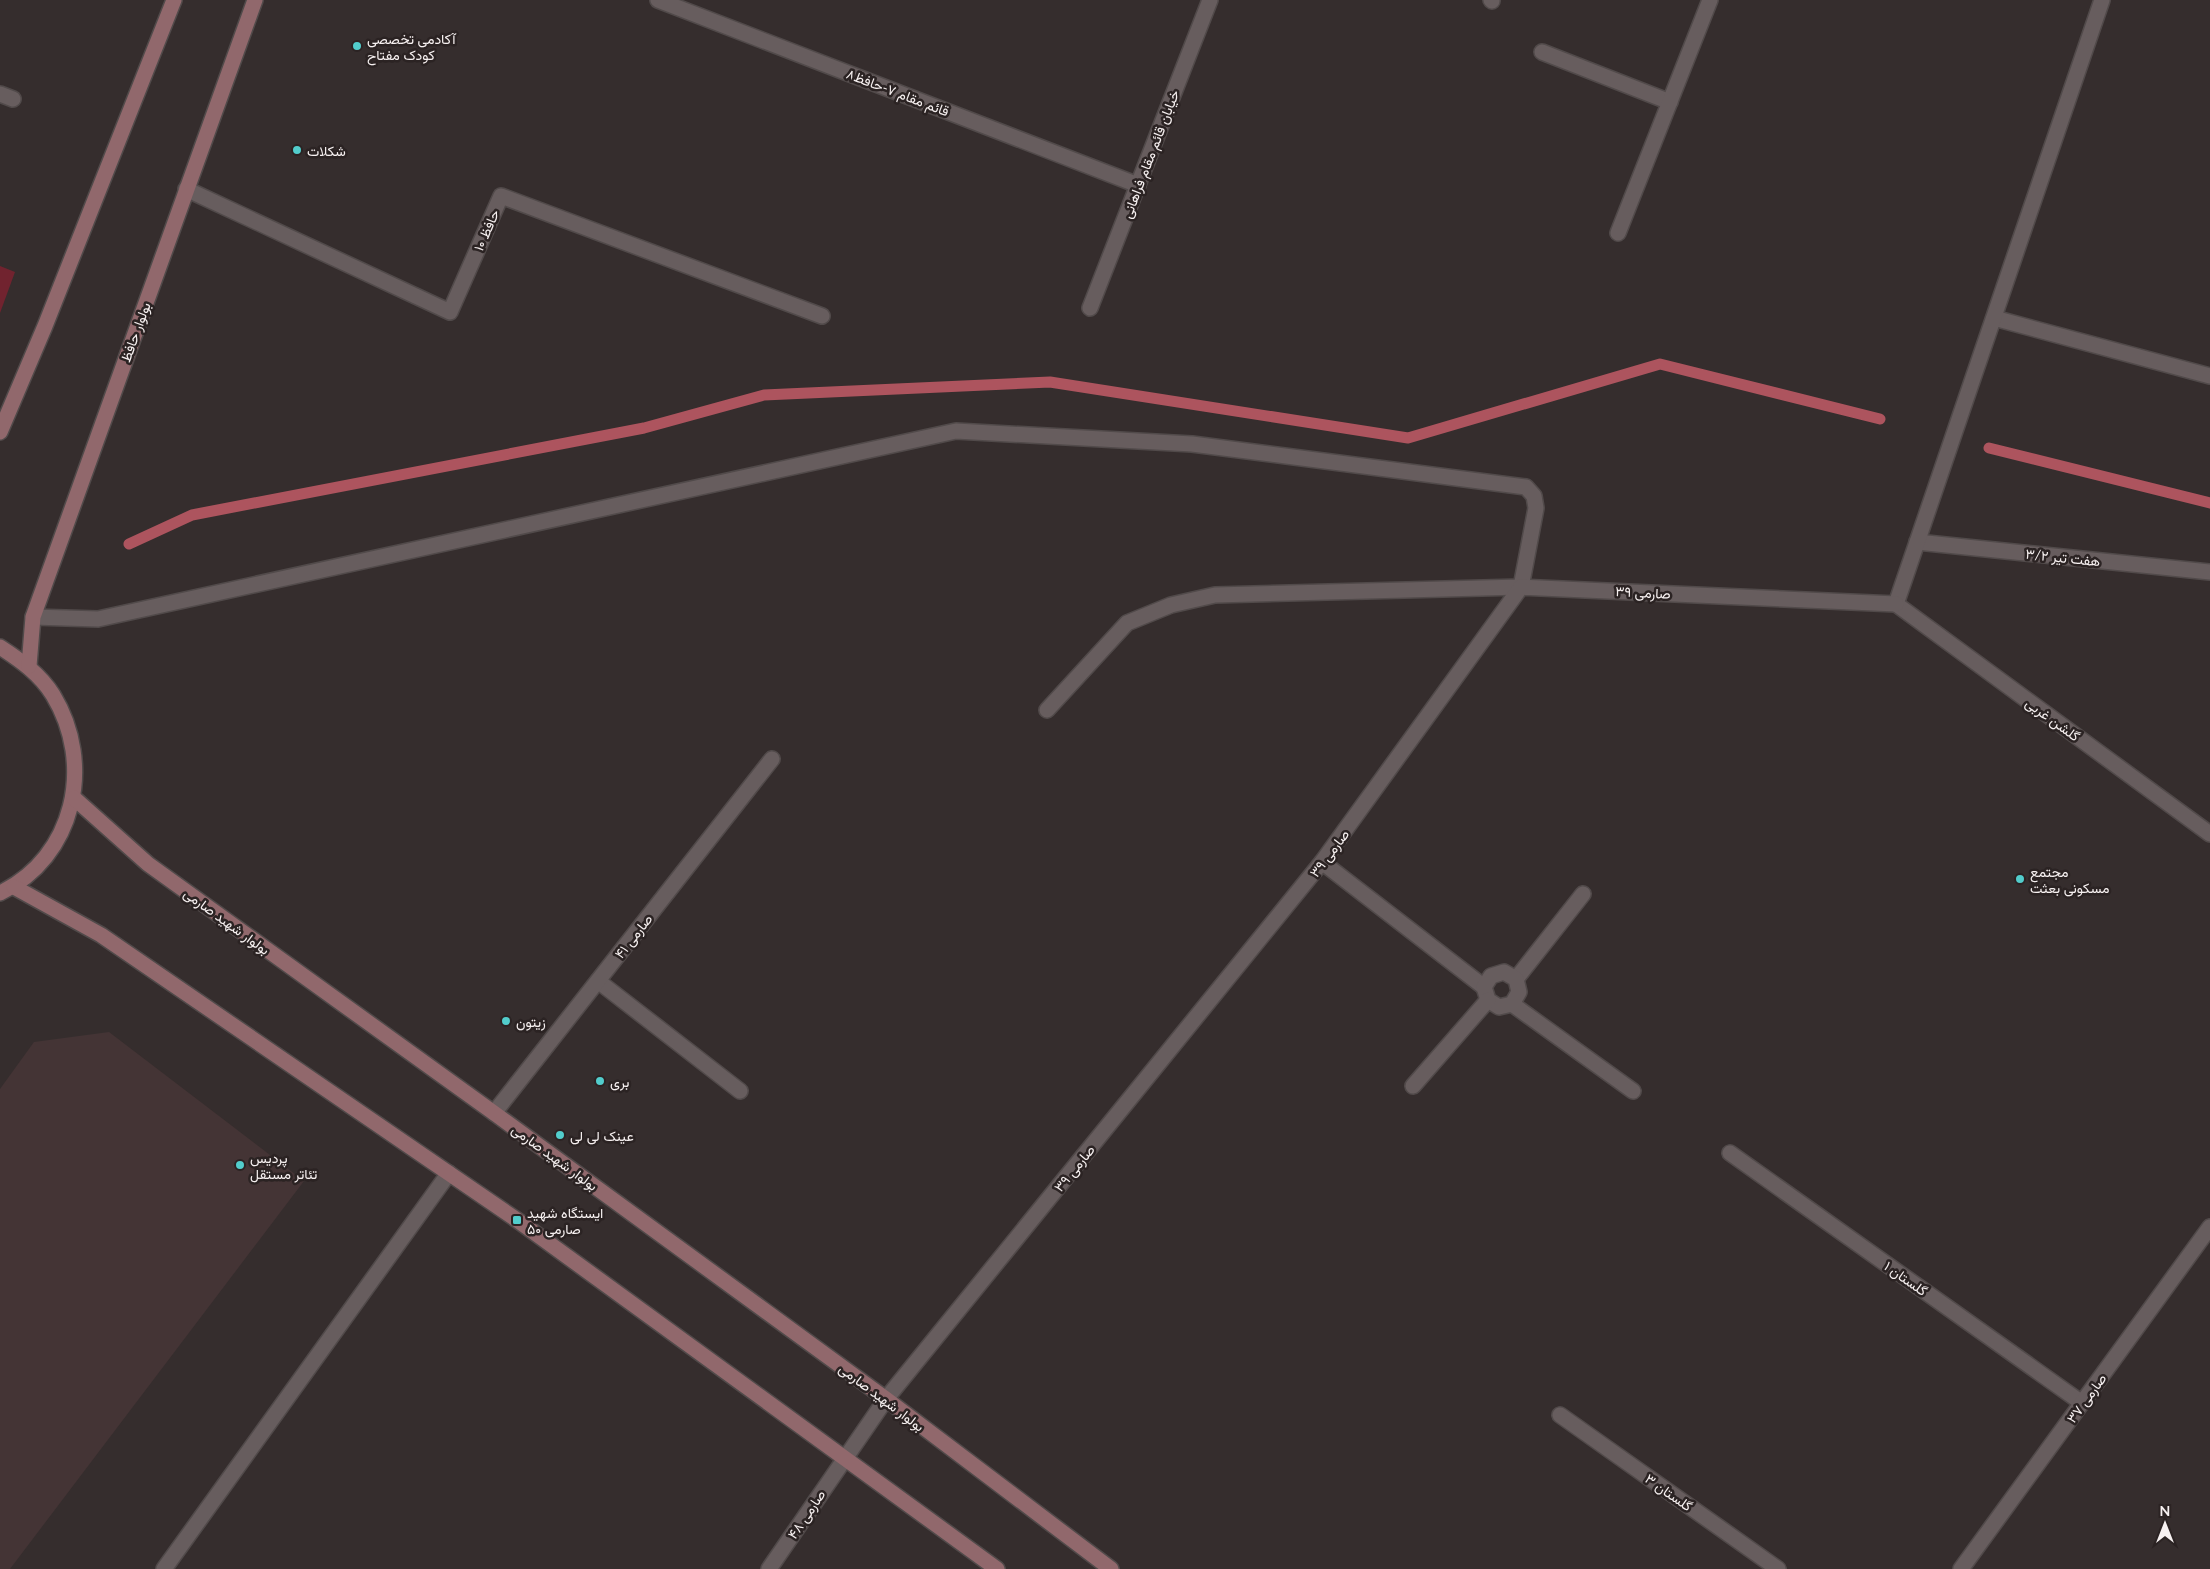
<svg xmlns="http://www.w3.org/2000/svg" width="2210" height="1569" viewBox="0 0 2210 1569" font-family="Lato,Vazirmatn,sans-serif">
<rect width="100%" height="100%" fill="#352d2d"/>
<polygon fill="#443435" points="109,1032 304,1181 10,1569 0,1569 0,1089 34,1042"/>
<polygon fill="#71232f" points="0,266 15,272 0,313"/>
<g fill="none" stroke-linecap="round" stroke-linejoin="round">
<g stroke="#ad545e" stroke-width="11">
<polyline points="1989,448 2210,503"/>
<polyline points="129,544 192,515 644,428 764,395 1050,382 1408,438 1660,364 1880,419"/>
</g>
<g stroke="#514a4a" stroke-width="18">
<g id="lane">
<polyline points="1322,862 1484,987"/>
<polyline points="1516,979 1583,894"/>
<polyline points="1512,1004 1519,992 1516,979 1504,972 1491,976 1484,987 1488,1000 1499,1007 1512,1004 1633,1091"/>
<polyline points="1413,1086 1488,1000"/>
</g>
</g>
<g stroke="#514a4a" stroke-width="18">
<g id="street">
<polyline points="658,0 1138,185"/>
<polyline points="1491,0 1492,1"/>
<polyline points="1542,52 1670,102"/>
<polyline points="0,94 13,99"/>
<polyline points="186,189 450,312 501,196 822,316"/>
<polyline points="1618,233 1710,0"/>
<polyline points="1090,308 1210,0"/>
<polyline points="1994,318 2210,376"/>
<polyline points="1917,542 2210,572"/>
<polyline points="1896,604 2102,0"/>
<polyline points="1896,604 2210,834"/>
<polyline points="33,617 98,619 956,431 1192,444 1526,487 1534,496 1536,508 1521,587 1215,595 1171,605 1127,623 1047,710"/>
<polyline points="598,981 740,1091"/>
<polyline points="494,1113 772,759"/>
<polyline points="1730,1153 2082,1403"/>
<polyline points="1560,1415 1778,1569"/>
<polyline points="164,1569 449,1173"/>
<polyline points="769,1569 886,1399 1322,862 1521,587 1896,604"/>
<polyline points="1961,1569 2210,1227"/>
</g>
</g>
<g stroke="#514a4a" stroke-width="18">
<g id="secondary">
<polyline points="0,432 45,326 174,0"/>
<path d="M0,647c20,13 40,27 53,48 42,69 22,162 -53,198"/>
<polyline points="29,666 33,617 255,0"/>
<polyline points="74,798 148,864 494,1113 886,1399 1111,1569"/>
<polyline points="14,887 101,935 517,1220 997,1569"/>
</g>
</g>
<use href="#lane" stroke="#675d5e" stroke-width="15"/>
<use href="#street" stroke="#675d5e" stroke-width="15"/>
<use href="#secondary" stroke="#91686c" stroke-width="15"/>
</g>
<g fill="#52cdcc" stroke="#2b2323" stroke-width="2">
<circle cx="357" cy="46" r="5"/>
<circle cx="297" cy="150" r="5"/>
<circle cx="2020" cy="879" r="5"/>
<circle cx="506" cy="1021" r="5"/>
<circle cx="600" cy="1081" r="5"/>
<circle cx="560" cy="1135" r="5"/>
<circle cx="240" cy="1165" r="5"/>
<rect x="512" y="1215" width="10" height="10" rx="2.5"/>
</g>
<g text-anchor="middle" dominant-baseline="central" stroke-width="5" stroke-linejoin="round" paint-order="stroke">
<g font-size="14" fill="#f7f1f1" stroke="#2b2323" text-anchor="start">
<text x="367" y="38">آکادمی تخصصی<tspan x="367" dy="16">کودک مفتاح</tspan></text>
<text x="307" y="150">شکلات</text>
<text x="2030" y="871">مجتمع<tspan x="2030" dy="16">مسکونی بعثت</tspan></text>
<text x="516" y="1021">زیتون</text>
<text x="610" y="1081">بری</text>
<text x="570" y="1135">عینک لی لی</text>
<text x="250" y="1157">پردیس<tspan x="250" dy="16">تئاتر مستقل</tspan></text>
<text x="527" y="1212">ایستگاه شهید<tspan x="527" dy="16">صارمی ۵۰</tspan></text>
</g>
<g font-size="14" fill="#f7f1f1" stroke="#2b2323">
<text transform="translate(898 92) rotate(21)">قائم مقام ۷-حافظ۸</text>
<text transform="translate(1150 154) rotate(-69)">خیابان قائم مقام فراهانی</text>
<text transform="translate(486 230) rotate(-66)">حافظ ۱۰</text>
<text transform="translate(135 332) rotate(-70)">بولوار حافظ</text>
<text transform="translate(2063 557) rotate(6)">هفت تیر ۳/۲</text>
<text transform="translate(1643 592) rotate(3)">صارمی ۳۹</text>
<text transform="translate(2053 719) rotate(36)">گلشن غربی</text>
<text transform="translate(1329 853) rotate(-53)">صارمی ۳۹</text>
<text transform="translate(227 921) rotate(36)">بولوار شهید صارمی</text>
<text transform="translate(633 936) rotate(-52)">صارمی ۴۱</text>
<text transform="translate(555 1157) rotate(36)">بولوار شهید صارمی</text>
<text transform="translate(1074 1168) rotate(-51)">صارمی ۳۹</text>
<text transform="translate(1906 1278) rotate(35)">گلستان ۱</text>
<text transform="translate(882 1397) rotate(37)">بولوار شهید صارمی</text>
<text transform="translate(2086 1398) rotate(-54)">صارمی ۳۷</text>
<text transform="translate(1669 1492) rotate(35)">گلستان ۳</text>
<text transform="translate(806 1514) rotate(-56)">صارمی ۴۸</text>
</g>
</g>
<g transform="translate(2165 1524)" stroke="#2b2323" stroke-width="4" paint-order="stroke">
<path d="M0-4L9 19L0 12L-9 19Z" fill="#f7f1f1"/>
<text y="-8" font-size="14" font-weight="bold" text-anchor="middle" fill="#f7f1f1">N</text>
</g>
</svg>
